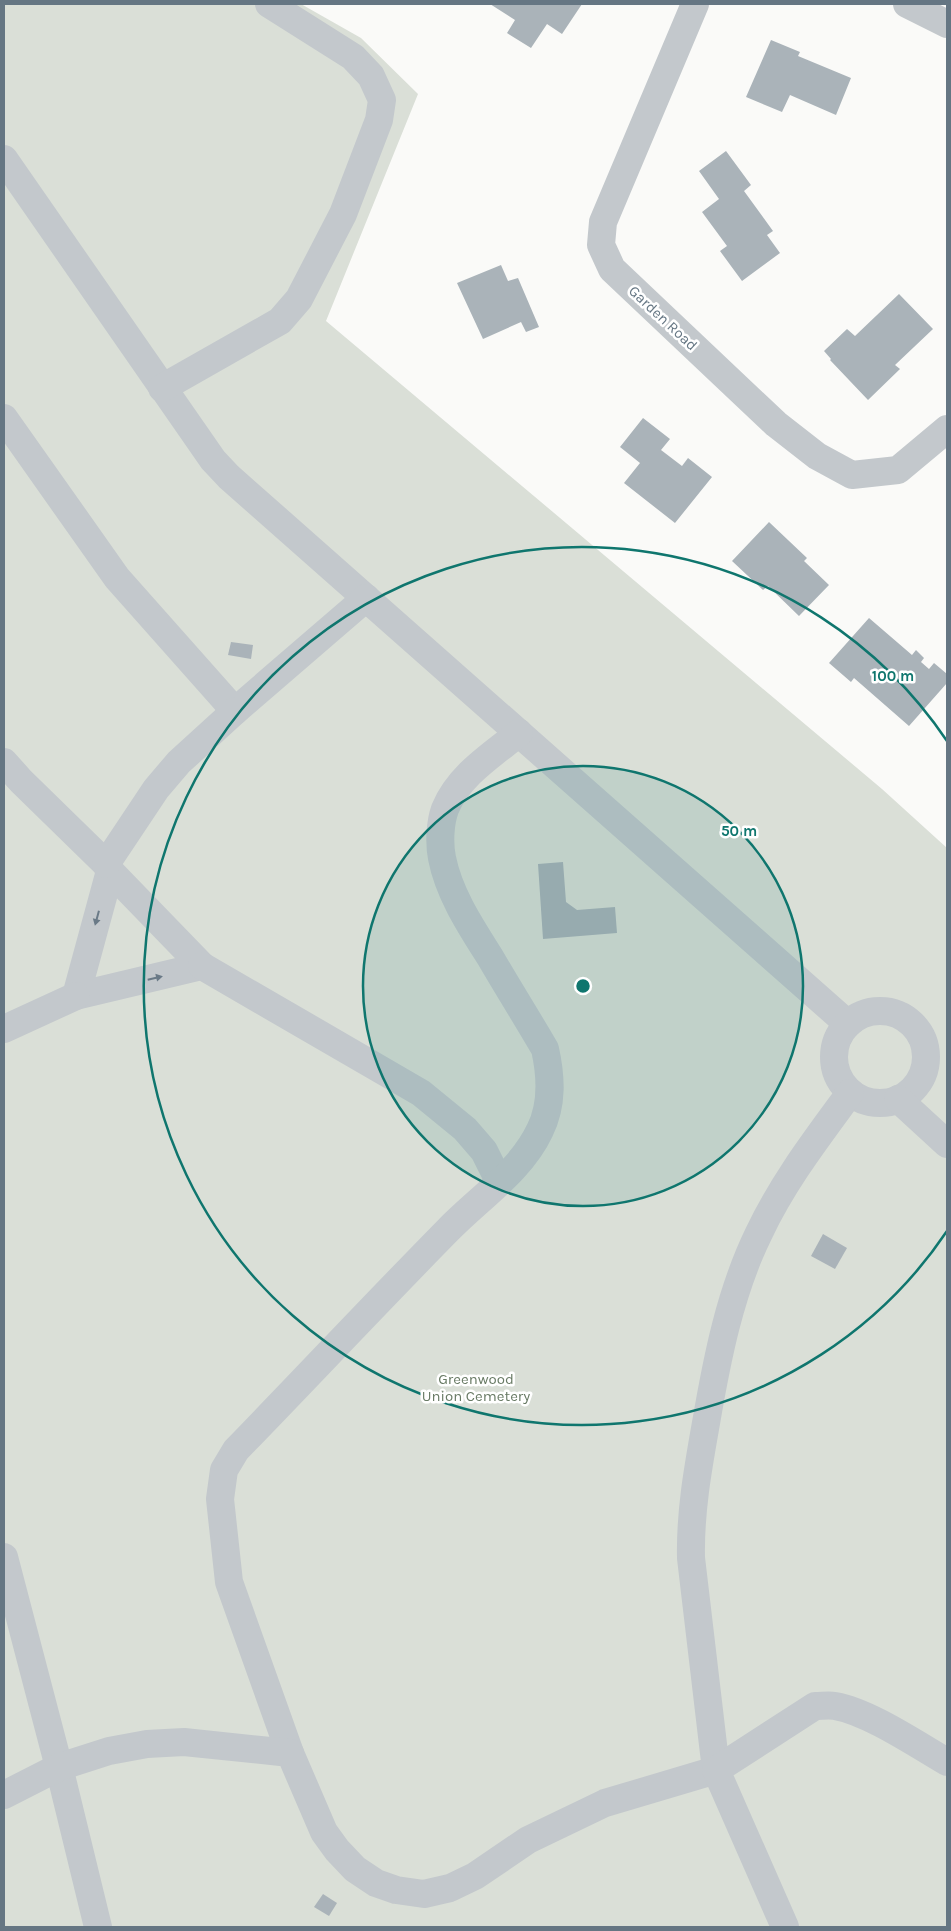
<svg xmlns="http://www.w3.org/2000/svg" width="951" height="1931" viewBox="0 0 951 1931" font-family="Karla,sans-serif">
<rect width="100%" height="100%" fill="#fafaf8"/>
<polygon fill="#dadfd7" points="4,4 301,4 361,38 418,94 326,321 882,789 947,848 947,1927 4,1927"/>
<g fill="#aab3b9">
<polygon points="490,4 582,4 562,34 547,24 531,48 507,33 515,20"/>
<polygon points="771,40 800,52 798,56 851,78 836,115 790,95 782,112 746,97"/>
<polygon points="726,151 751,185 744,191 773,231 767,235 780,253 742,281 720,251 727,246 702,212 719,199 699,171"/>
<polygon points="501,265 508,281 518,278 539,327 526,332 521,322 483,339 457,283"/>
<polygon points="899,294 933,329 895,365 900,369 868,400 830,360 831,359 824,351 847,329 855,336"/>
<polygon points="643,418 670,439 661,450 682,466 688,458 712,477 675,523 624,483 640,463 620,447"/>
<polygon points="769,522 807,558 804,561 829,585 799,616 768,586 763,590 732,561"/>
<polygon points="869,618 912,655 916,650 924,658 921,662 929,669 934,663 947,674 947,683 909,726 854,678 851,682 829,663"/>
<polygon points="231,642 253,645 251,659 228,655"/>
<polygon points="563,862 566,902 577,910 615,907 617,933 543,939 538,864"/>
<polygon points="823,1234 847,1248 835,1269 811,1256"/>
<polygon points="323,1894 337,1903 329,1916 314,1907"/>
</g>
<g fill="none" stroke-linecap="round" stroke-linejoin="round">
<g stroke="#c3c8cc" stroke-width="28">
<polyline points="695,4 603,222 601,245 612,269 776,424 817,456 852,475 898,470 947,429"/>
<polyline points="907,4 947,24"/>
<polyline points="4,159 213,460 229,477 848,1024"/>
<polyline points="162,388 280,321 299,299 343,214 379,120 382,100 371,76 353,57 269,4"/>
<polyline points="4,418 117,578 235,711 366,598"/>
<polyline points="4,762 21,781 106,864 110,871 202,966 76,996 110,871"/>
<polyline points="106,864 156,789 179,762 235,711"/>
<polyline points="202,966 421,1093 465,1129 484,1151 499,1181"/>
<circle cx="880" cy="1057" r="46"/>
<polyline points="4,1029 76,996"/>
<polyline points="898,1099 947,1144"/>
<polyline points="4,1557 59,1767 98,1927"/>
<path d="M290,1753l-61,-171 -9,-83 4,-29 12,-20c71,-73 141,-148 212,-220 31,-32 73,-59 92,-100 13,-26 11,-54 5,-81 -18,-31 -37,-61 -55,-92 -19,-30 -41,-63 -48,-99 -3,-15 -2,-35 3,-49 14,-34 47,-54 74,-76"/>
<path d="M4,1795l55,-28 50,-16 38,-7 37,-2 106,11 34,79 13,18 18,19 21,14 20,7 28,4 26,-6 25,-12 53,-36 77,-37 111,-33 -25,-212c-1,-46 7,-90 15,-135 11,-64 24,-131 53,-190 24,-51 58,-95 91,-140"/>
<path d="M785,1927l-69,-157 99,-64c7,0 14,-1 20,0 34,6 81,38 112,56"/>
</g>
</g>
<defs><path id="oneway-solid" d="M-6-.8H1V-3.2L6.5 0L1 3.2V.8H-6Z" transform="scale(1.25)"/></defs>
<g fill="#6a7a87">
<use href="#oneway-solid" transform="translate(97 918) rotate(105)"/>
<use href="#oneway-solid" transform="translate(155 978) rotate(-13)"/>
</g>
<circle cx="583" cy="986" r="220" fill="#0f766e" fill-opacity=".12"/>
<g fill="none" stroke="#0f766e" stroke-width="2.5">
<circle cx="583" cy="986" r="220"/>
<path d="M947 1231A439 439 0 1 1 947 741"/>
</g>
<g text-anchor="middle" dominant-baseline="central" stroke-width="5" stroke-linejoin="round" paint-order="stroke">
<g font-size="15" fill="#657683" stroke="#fff">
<text transform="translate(663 318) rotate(43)">Garden Road</text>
</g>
<g font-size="15" fill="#687a64" stroke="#fff">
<text x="476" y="1379">Greenwood<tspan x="476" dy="17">Union Cemetery</tspan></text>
</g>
</g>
<circle cx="583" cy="986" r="8" fill="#0f766e" stroke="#fff" stroke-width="2.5"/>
<g font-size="15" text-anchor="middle" font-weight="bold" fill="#0f766e" stroke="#fff" stroke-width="5" stroke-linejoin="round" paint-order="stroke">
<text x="893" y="681">100 m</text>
<text x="739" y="836">50 m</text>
</g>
<rect width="951" height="1931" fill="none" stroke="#657683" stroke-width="10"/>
</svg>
